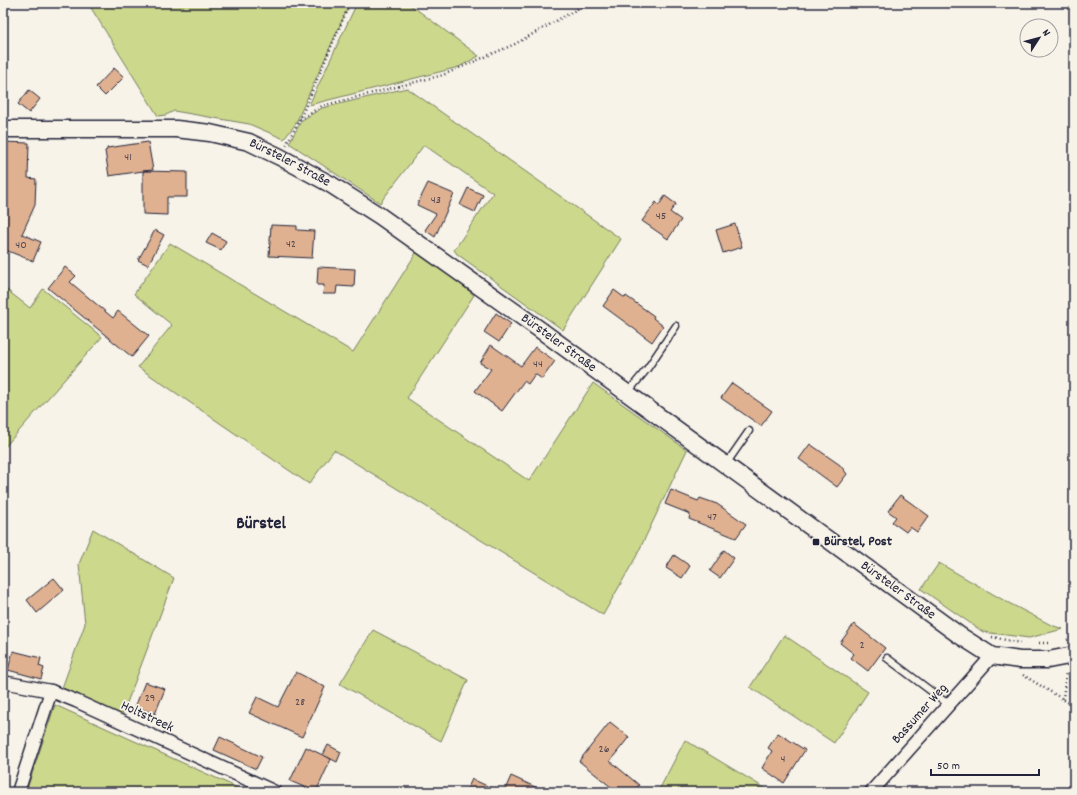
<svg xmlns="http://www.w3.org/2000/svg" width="1077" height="795" viewBox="0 0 1077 795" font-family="Dekko,sans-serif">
<rect width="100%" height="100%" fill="#f7f3e8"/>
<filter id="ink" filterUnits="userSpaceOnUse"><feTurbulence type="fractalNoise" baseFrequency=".025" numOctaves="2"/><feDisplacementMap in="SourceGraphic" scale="8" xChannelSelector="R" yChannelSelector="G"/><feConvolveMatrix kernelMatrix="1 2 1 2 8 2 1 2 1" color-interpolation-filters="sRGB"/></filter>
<g filter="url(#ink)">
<g fill="#ccd88b" stroke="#777d63">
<polygon points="88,3 350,3 295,125 284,139 249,124 174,111 166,115 158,116"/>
<polygon points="357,3 408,3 479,56 459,67 309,105"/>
<polygon points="407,88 621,239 563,330 457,254 454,250 493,193 424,145 380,203 289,143 302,120 322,108"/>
<polygon points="170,243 353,352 418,250 474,295 407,398 529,481 593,383 687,450 636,557 603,615 334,450 309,484 138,367 172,325 134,294"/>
<polygon points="3,287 30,308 43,289 102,337 3,449"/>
<polygon points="93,529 174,578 122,716 62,688 85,624 79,564"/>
<polygon points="939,563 1005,601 1051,625 1063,629 1029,638 983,632 921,589"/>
<polygon points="373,630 468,680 441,741 340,684"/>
<polygon points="784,635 868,692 834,743 750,687"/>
<polygon points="55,705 247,792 26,792"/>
<polygon points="685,740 771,792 658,792"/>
</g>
<g fill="#dfb190" stroke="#22223b">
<polygon points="114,68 124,77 105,96 96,87"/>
<polygon points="29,90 40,99 29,113 18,104"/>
<polygon points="3,142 29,143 28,178 36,179 35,205 22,234 41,242 33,261 3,249"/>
<polygon points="148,142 153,170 143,171 187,172 187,197 167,197 167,215 143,214 143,171 109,176 105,151 107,150 107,148"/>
<polygon points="428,183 454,194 435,237 425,230 436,214 417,205"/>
<polygon points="468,188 483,195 475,212 460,205"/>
<polygon points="665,196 676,204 670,212 681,220 668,239 642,221 656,202 659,205"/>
<polygon points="735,224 742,247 723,253 716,230"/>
<polygon points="271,225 297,226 297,230 314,231 312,258 269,256"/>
<polygon points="155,230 164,235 148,265 138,260"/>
<polygon points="212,233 226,241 221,250 206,243"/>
<polygon points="65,267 76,276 70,282 113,318 118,311 149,336 132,357 48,288"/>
<polygon points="318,267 355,269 354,287 337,286 336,294 323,294 324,285 317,285"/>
<polygon points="614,290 625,298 626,296 654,316 653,318 663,326 652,342 603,306"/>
<polygon points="496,313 511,324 499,342 484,332"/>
<polygon points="491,345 521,366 535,347 555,361 542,379 535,374 528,384 524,381 502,411 475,391 491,369 480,363"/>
<polygon points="732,383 772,411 761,426 721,398"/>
<polygon points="810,444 840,465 847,474 837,487 799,459"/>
<polygon points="671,490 698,501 700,498 717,504 746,524 736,538 689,519 690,514 665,504"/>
<polygon points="900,495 929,516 917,532 910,527 906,532 892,522 896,517 888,511"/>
<polygon points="724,550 734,558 720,578 710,571"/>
<polygon points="674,555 690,566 682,578 666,568"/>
<polygon points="54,578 64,590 37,613 27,600"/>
<polygon points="854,624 885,648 868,671 851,658 854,654 840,643"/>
<polygon points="13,651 41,658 39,666 44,668 41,679 8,670"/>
<polygon points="296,672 325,687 302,737 249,713 257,697 278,707"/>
<polygon points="145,682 165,689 155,714 135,707"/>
<polygon points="610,722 629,737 610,761 639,785 634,792 617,792 579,761"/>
<polygon points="778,733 805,750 784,783 762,768 772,751 768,748"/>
<polygon points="220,737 262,757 256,769 214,750"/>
<polygon points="328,745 341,752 337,762 323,755"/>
<polygon points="306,747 331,759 316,792 290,781"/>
<polygon points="511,776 546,792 504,792"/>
<polygon points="472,779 500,792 466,792"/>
</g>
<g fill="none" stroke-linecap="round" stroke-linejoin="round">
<g stroke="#22223b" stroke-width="9">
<g id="service">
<polyline points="628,392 647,369 676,326"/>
<polyline points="726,464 749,431"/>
<polyline points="887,658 948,704"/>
</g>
</g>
<g stroke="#22223b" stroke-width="15">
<g id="minor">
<polyline points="3,682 51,691 76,701 275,792"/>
<polyline points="18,792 51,691"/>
<polyline points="871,792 992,656"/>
</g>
</g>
<g stroke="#22223b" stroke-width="19">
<g id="tertiary">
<path id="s1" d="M3,129h173l34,4 39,9 31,15 50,27 50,32 159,113 420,306 33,21 28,4h28l26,-5"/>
</g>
</g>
<g stroke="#22223b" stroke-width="2.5" stroke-dasharray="1 3" stroke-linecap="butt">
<polyline points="300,119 322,106 443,75 515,44 588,3"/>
<polyline points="286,145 300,119 350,3"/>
<polyline points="992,637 1020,643"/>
<polyline points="1067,640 1074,637"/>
<polyline points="1039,643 1050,643"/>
<polyline points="1023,675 1074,706"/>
<polyline points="1063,699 1066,672"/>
</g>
<use href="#service" stroke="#f7f3e8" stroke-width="6"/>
<use href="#minor" stroke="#f7f3e8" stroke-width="12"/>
<use href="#tertiary" stroke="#f7f3e8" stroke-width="16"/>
</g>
</g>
<rect fill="#22223b" stroke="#f7f3e8" stroke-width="1.5" x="812" y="538" width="8" height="8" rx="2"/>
<g text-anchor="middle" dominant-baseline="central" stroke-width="3.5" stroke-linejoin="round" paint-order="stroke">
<g font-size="12" fill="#514650">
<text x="128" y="157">41</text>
<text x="436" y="200">43</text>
<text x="661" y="216">45</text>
<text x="291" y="244">42</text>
<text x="21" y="245">40</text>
<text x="538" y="364">44</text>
<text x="712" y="517">47</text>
<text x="862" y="645">2</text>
<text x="150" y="698">29</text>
<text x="300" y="702">28</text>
<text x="604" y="749">26</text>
<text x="783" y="759">4</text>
</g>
<g font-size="14" fill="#22223b" stroke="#f7f3e8">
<text stroke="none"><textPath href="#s1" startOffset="293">Bürsteler Straße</textPath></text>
<text stroke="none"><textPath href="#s1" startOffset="617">Bürsteler Straße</textPath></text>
<text stroke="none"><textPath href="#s1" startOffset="1037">Bürsteler Straße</textPath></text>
<text transform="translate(920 714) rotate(-48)">Bassumer Weg</text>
<text transform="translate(147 717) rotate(25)">Holtstreek</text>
</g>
<g font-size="14" font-weight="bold" fill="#22223b" stroke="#f7f3e8" text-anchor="start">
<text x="824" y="542">Bürstel, Post</text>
</g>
<g font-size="18" font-weight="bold" fill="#22223b" stroke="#f7f3e8">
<text x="261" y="524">Bürstel</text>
</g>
</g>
<rect width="1077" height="795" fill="none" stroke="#f7f3e8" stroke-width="16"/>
<rect x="8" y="8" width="1061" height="779" fill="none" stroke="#22223b" stroke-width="1.5" filter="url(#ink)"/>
<g transform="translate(1039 38) rotate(54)"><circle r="19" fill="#f7f3e8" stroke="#a29fa3"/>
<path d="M0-3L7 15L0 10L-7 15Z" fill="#22223b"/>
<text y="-6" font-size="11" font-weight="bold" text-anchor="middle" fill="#22223b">N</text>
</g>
<path d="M931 769v6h108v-6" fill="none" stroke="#22223b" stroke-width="2"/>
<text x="937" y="769" font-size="12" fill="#22223b" stroke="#f7f3e8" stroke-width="3" paint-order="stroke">50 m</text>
</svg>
